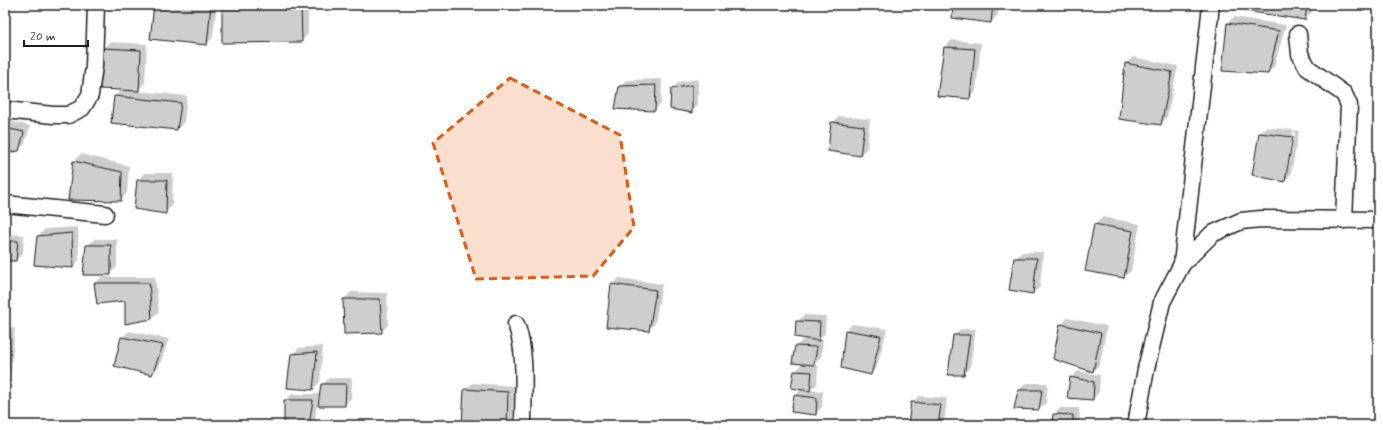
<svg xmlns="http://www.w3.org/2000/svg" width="1383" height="430" viewBox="0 0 1383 430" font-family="Mynerve,sans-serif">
<rect width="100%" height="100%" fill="#fff"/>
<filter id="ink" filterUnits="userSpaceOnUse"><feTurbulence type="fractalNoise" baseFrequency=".025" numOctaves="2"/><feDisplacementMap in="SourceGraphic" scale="8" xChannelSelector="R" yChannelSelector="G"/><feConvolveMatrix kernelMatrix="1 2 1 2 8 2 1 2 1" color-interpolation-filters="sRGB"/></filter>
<g filter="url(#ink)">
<g fill="#0003" fill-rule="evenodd">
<polygon points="155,5 217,5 213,37 207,44"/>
<polygon points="225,5 308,5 308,34 301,41 223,7"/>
<polygon points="955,5 999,5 998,15 991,22"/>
<polygon points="1247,5 1312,5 1312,12 1305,19"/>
<polygon points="1234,17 1286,25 1274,67 1267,73 1227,23"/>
<polygon points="952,40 981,43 976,92 969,98 938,95 945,47"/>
<polygon points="110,42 147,44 145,83 137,91 187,96 184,122 177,129 115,96 122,89 103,49"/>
<polygon points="1133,57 1178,66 1167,117 1161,124 1126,63"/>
<polygon points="662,79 661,104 654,110 620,87 627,80"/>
<polygon points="698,79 698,105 692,112 672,89 679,82"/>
<polygon points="839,116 870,119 867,148 860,155 832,123"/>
<polygon points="5,120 30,126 25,144 18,150 5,152"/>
<path d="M1267,127l32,4 -8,43 -7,7 -24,-48zM1293,132l2,1 -8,41h-2z"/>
<polygon points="81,154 129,166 127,193 121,200 70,199 74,161"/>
<polygon points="144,173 173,173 172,206 165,213 138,180"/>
<polygon points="1102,217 1140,224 1131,271 1124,277 1086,270 1095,224"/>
<polygon points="78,227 79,260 73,267 38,236 45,229"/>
<polygon points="5,234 24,235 23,253 16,260 5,260"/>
<polygon points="94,239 117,239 117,267 110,274 87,246"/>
<polygon points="1022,252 1043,252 1040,287 1033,293 1015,259"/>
<polygon points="101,277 155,277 159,312 152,318 126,300 95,284"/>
<polygon points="619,278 662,284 655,324 648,330 612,285"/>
<polygon points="351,292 387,293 388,325 381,332 345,333 344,299"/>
<polygon points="804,315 826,316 825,333 819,340 823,340 821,357 812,365 818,365 817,384 810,390 823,391 822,407 815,414 795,396 801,389 795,372 803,363 796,346 805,338 797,322"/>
<polygon points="1067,318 1107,326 1100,364 1093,371 1061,325"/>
<polygon points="852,324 887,329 877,367 871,374 846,330"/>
<polygon points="5,327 15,328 9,388 5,392"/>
<polygon points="961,329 976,329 970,367 964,374 954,336"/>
<polygon points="129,331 169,339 159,367 152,374 122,338"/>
<polygon points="323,346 320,382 313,389 292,354 299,348"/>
<polygon points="1078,371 1100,375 1099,392 1093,399 1071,378"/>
<polygon points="329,378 352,378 351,398 345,405 322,385"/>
<polygon points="472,383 514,386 513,424 512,425 463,425 465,390"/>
<polygon points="1026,383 1048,383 1046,403 1039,409 1019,390"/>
<polygon points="292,394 319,394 314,425 285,425 285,401"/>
<polygon points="919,396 947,398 944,425 909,425 912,403"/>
<polygon points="1060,408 1079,408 1080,423 1078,425 1053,425 1054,415"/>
</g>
<g fill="#cecece" stroke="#1c1c1c">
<polygon points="154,5 211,5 207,45 150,39"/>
<polygon points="273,5 301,5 302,42 222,43 222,7 273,6"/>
<polygon points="953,5 993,5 991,23 952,18"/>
<polygon points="1246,5 1307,5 1305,20 1245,11"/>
<polygon points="1227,23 1279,31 1268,74 1222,71"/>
<polygon points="944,47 975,49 970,99 937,96"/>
<polygon points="102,48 141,50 139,91 100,89"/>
<polygon points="1125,63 1172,72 1161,125 1119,119"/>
<polygon points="656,85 655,111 615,109 619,86"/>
<polygon points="692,85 692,113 670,109 671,89"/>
<polygon points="114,96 181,103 177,130 111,123"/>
<polygon points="831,122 864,126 860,156 828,151"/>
<polygon points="5,128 24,132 19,151 5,153"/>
<polygon points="1259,133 1293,137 1285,182 1252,175"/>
<polygon points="73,161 122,172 121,201 68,200"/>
<polygon points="137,180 167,180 166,214 134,209"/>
<polygon points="1094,224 1133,231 1124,278 1085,271"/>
<polygon points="72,233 73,268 34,265 37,236"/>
<polygon points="5,241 18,241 16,261 5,261"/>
<polygon points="86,245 111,245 111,275 83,275"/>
<polygon points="1014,258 1037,258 1033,294 1009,290"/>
<polygon points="94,283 149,283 152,319 125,324 125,301 97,304"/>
<polygon points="611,284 656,290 649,331 606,327"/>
<polygon points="343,299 380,299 382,333 344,334"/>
<polygon points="796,321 820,322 819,341 795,337"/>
<polygon points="1060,324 1101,333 1093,372 1053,359"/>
<polygon points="845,330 881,336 871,375 841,368"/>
<polygon points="5,334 9,334 5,371"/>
<polygon points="953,335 970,335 964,375 948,375"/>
<polygon points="121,337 163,345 152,375 114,366"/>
<polygon points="795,346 817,347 814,365 792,363"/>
<polygon points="317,352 313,390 287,388 291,354"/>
<polygon points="794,371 812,372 810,391 791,388"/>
<polygon points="1070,377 1094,382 1093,400 1067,398"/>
<polygon points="321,384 346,384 345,406 318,406"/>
<polygon points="464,389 508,392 507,425 462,425"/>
<polygon points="1018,390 1042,390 1039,410 1014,409"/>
<polygon points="794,395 817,398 816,415 791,412"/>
<polygon points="284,400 313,400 309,425 284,425"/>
<polygon points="911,402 941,405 938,425 908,425"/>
<polygon points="1053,414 1073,415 1073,425 1052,425"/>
</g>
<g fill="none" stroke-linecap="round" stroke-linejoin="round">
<g stroke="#1c1c1c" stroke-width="19">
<g id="minor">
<polyline points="1298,34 1300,54 1308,68 1344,94 1349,105 1344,220"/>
<polyline points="5,110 53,115 68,115 82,108 90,95 94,66 96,5"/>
<polyline points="5,204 105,214"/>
<polyline points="1182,264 1211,5"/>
<path d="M516,324c11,29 7,70 7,101"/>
<polyline points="1136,425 1146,369 1162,302 1182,264 1212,234 1241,221 1261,219 1378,220"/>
</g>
</g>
<use href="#minor" stroke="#fff" stroke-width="16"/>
</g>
</g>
<path fill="#e8590c" fill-opacity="0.2" stroke="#e8590c" stroke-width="3" stroke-dasharray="8 5" stroke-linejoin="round" d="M510,78l110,57 14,92 -41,49 -117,3 -43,-136z"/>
<rect width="1383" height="430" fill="none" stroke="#fff" stroke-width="20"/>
<rect x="10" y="10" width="1363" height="410" fill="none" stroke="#1c1c1c" stroke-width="1.5" filter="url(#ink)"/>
<path d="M24 40v6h64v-6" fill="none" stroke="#1c1c1c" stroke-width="2"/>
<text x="30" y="40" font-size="12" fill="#1c1c1c" stroke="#ffffff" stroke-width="3" paint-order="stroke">20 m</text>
</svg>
